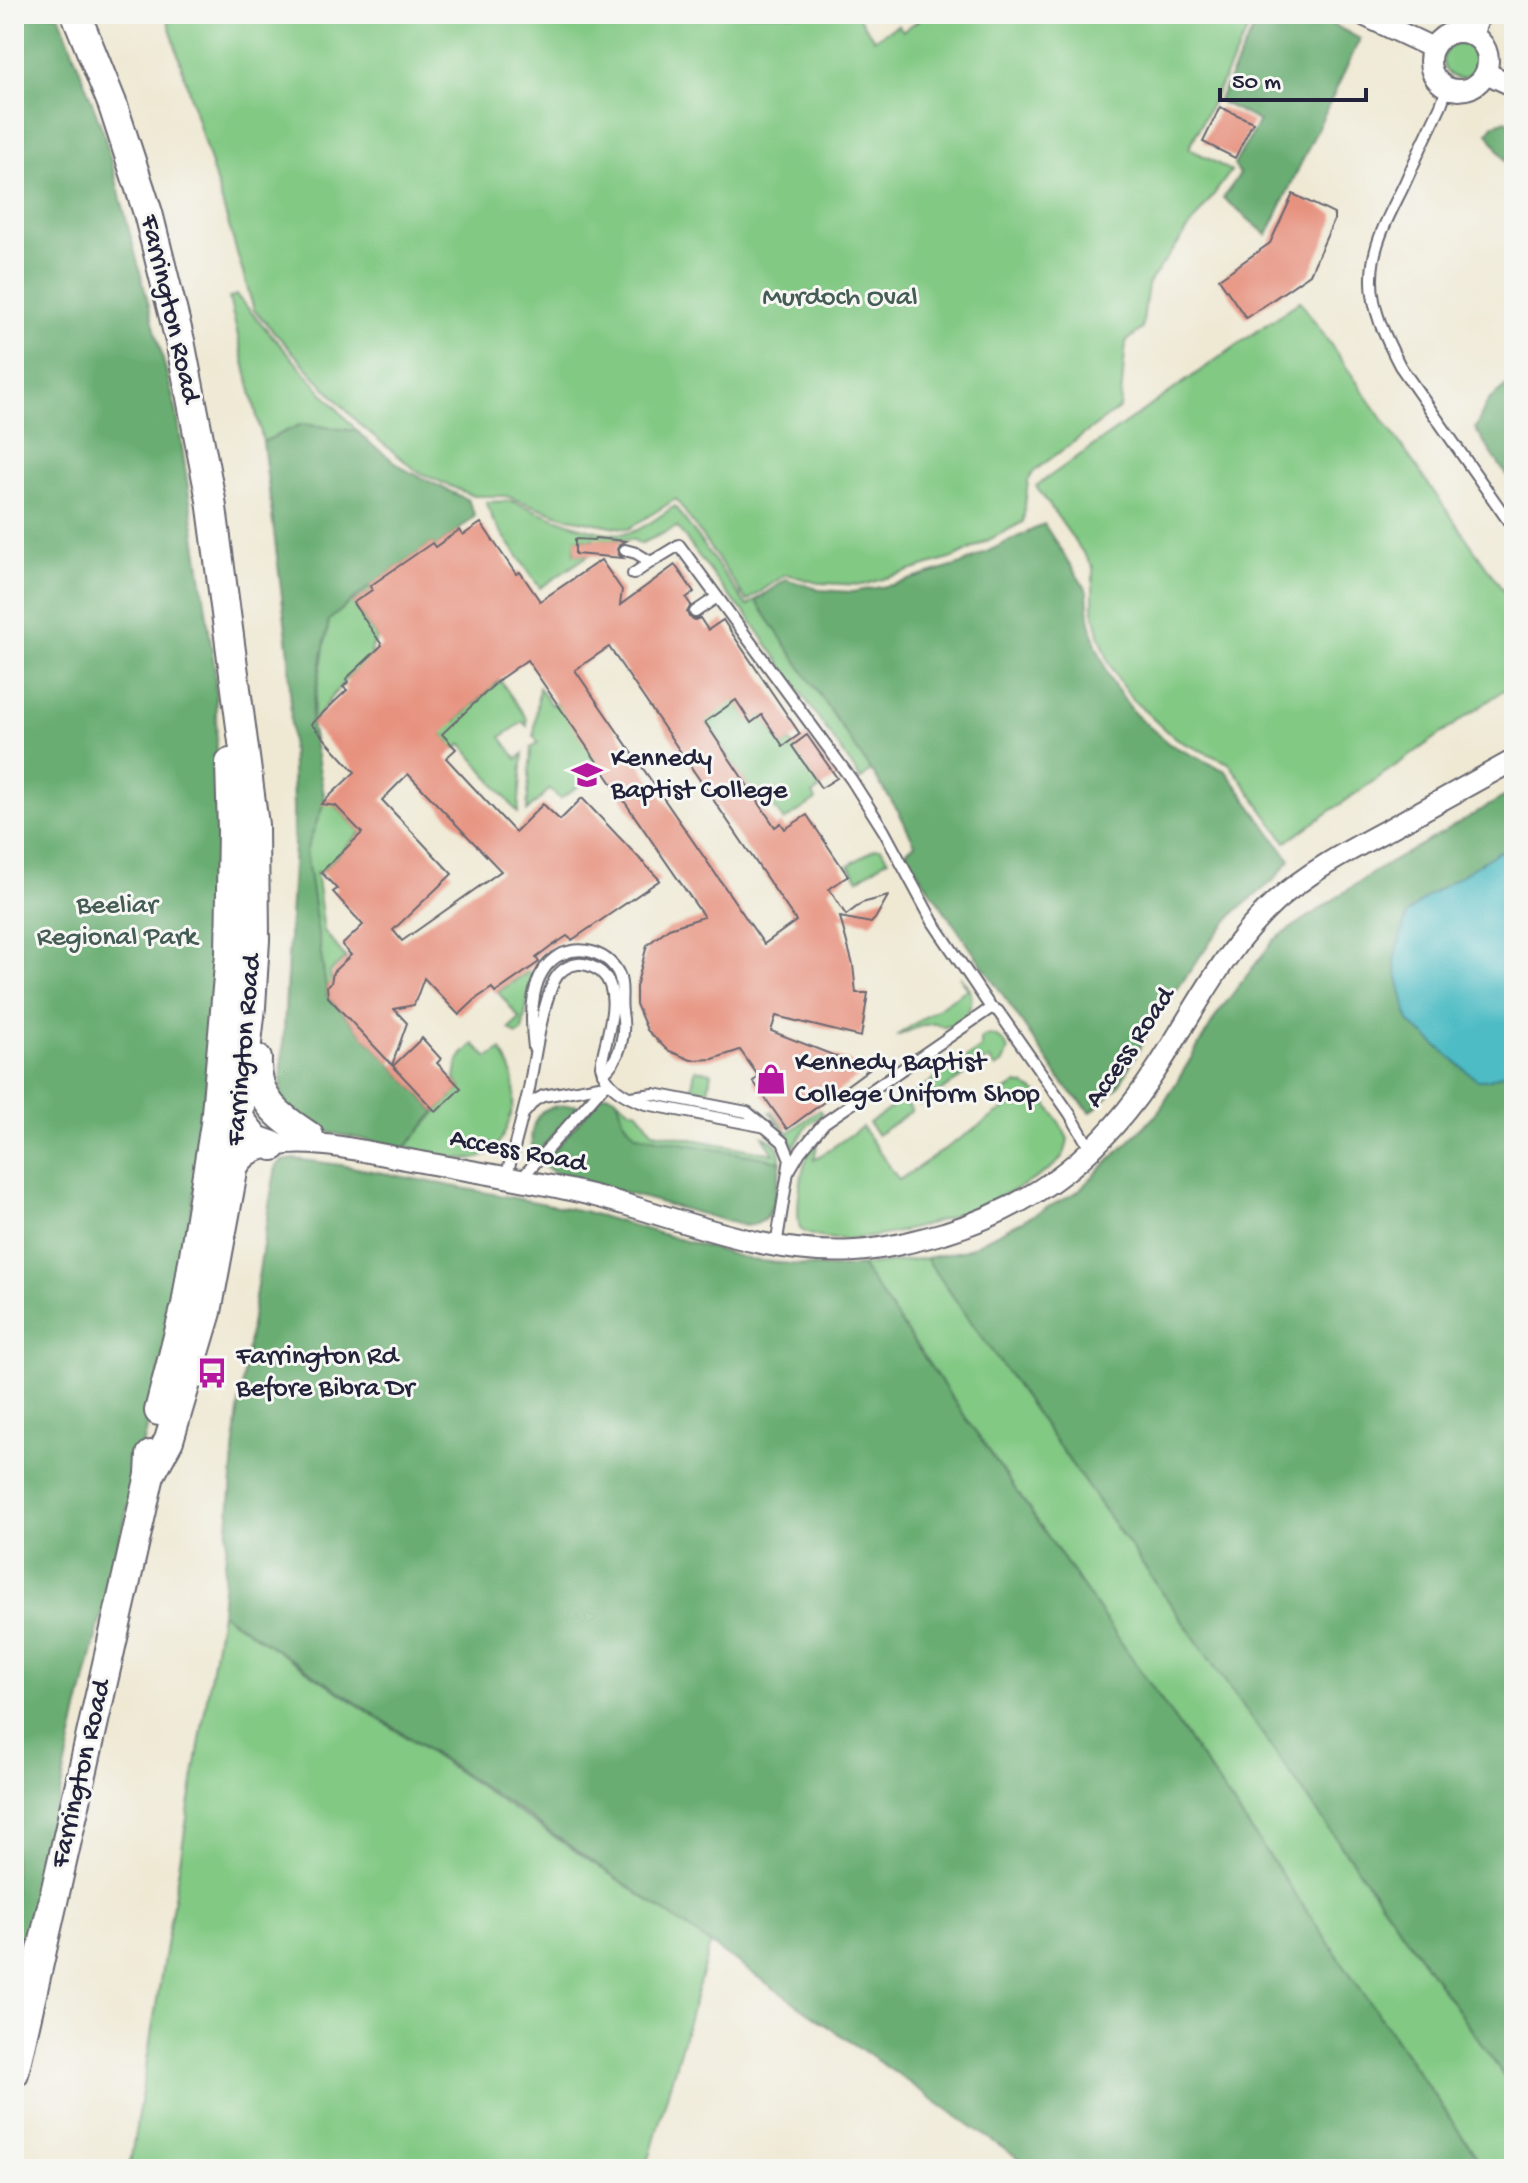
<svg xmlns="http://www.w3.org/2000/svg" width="1528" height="2183" viewBox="0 0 1528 2183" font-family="'Gochi Hand',sans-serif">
<rect width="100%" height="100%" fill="#f6f6f2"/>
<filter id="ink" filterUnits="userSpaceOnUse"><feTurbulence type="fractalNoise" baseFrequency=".0125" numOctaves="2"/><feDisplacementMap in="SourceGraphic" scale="16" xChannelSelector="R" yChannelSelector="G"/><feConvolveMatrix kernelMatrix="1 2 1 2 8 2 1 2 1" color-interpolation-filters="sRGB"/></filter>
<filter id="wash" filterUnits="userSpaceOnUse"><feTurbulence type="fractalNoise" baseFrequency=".006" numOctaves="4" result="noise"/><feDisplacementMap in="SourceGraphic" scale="32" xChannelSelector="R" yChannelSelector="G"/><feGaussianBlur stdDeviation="1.8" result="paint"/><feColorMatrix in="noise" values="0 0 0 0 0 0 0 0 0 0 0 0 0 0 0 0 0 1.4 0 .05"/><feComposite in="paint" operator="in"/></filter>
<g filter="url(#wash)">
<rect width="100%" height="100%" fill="#efe9d4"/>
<g fill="#82c984" stroke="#527660" stroke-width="2">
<polygon points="166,14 856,14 874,39 898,25 903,31 927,14 1019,14 1038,23 1043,14 1256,14 1189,148 1231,171 1148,284 1142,329 1126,342 1120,408 1034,471 1028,481 1023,522 956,557 863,585 818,583 786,574 747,601 676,499 628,529 568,518 506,496 473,496 418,472 359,424 254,310"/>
<circle cx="1460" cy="61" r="17"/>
<polygon points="236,295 357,431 302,424 263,442 229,298"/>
<polygon points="1300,301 1514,606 1514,683 1286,842 1229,763 1184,743 1166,731 1132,699 1120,683 1109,662 1100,637 1093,610 1093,567 1036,486"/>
<path d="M512,501c29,11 91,40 120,31 15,-5 30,-18 43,-26l72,100 39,-27 85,192 -11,9 -2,-5 -111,-160 -19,-20 -51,-68 -37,17 -6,-4 -58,-1 -2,15 15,1 -49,33 -48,-69v-3l-6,-14z"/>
<polygon points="370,586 372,590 353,603 377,638 370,651 400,685 426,676 456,721 500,680 527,719 527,726 523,722 501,737 517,759 523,754 518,813 462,744 456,749 370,658 346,679 311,724 329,620"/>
<polygon points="695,640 751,722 762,715 783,746 790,741 821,788 813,794 816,800 784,821 762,790 753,794 705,722"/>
<polygon points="539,687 551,705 558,703 603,769 560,799 550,789 527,811 531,748 538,743 534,736"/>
<polygon points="328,798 361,832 321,872 316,872 324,931 346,958 330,972 331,984 328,985 327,989 332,991 327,996 306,851 325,800"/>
<polygon points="876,848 881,848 888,859 858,879 849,865"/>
<polygon points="528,972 533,973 522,1032 517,1035 509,1029 520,1019 498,992"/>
<path d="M960,976c4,5 8,10 10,15 6,17 -9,36 -26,36 -4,-1 -8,-4 -12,-3 -11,0 -26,9 -36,12l71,-47z"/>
<path d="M989,1035c10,2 16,5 19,15l-5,13 -7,5 -7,-9 -69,46 -7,-11 68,-46v-10z"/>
<path d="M474,1044l14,14 13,-8c6,10 12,21 13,34 3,22 -10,68 -35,74 -20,4 -53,-7 -74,-10l31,-36 25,-24 -6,-8c2,-19 4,-24 19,-36z"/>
<polygon points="695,1069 711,1072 708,1091 692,1088"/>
<path d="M1017,1084c22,1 42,36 51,55 -1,8 -3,16 -9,22 -40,39 -211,103 -259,68 -5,-20 1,-75 18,-88l-4,19 48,-33 37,53 111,-75 -8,-13z"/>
<path d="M618,1099l12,10 8,2 15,21 121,22 -11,-18c6,3 12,6 15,12 5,11 -2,55 -8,65 -6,10 -18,14 -29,12l29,-66 -135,-24 -12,-16z"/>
<polygon points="904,1099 912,1111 877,1135 869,1123"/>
<polygon points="819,1110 823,1114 807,1126 794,1147 770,1112 773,1112 788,1133"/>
<polygon points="926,1258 1514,2090 1514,2169 1485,2169 861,1266"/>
<polygon points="221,1613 711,1942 646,2169 129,2169"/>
</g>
<g fill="#69ad72" stroke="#466856" stroke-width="2">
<polygon points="14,14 59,14 104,134 177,413 215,670 222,951 189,1233 146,1433 78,1711 14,2003"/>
<polygon points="1261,14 1314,14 1360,39 1267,235 1223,198 1240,174 1234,165 1259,121 1218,101"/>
<polygon points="1506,14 1514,14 1514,56 1506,40"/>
<polygon points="1506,120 1514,125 1514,174 1488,133 1493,125"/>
<polygon points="1514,380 1514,486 1475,429 1488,401"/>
<polygon points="302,424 357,431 372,445 408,471 468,500 475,516 459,530 435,547 432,543 370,586 329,620 312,711 311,724 325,800 306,851 327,996 436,1112 405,1148 331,1133 311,1125 280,1103 294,846 289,654 263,442"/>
<polygon points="1044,524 1087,591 1089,617 1096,645 1111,681 1135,714 1169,744 1226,771 1290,860 1273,881 1237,910 1210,942 1151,1027 1118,1087 1091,1112 1064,1085 1010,1005 919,874 905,852 915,844 899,812 756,601 786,579 821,590 852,592 892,585 962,564"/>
<polygon points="1514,791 1514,2090 926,1258 966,1250 1077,1192 1158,1113 1218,1013 1274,940 1374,872"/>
<path d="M607,1094c15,2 11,13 16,25 3,6 9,11 13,16l145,26c-5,24 -5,69 -40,64l-184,-51 -16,-9 60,-69z"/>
<path d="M577,1105v3l-36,41 -8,1c-4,-14 0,-37 16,-42 8,-3 20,-3 28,-3z"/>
<polygon points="295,1159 341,1165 583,1211 751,1260 832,1268 861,1266 1485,2169 1036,2169 1004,2149 520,1811 221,1613 237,1418 269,1205 276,1167 282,1161"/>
</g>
<polygon fill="#4ebcc4" stroke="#386f80" stroke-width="2" points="1500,851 1514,852 1514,1069 1488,1080 1477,1080 1409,1022 1394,961 1407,914 1428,896"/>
<g id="blocks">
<g fill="#e7927f" fill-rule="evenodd">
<polygon points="1220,107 1253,122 1235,158 1203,142"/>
<polygon points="1293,194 1334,214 1334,220 1310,274 1246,318 1219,279 1270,243"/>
<path d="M481,523l35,51 4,-2 20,29 61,-41 21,30 -2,15 55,-40 19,27 -8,6 5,7 -4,7 2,5 6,3 5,-2 8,12 15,-10 77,114 -17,12 -21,-31 -11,8 -15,-23 -31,22 70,105 6,-4 4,6 22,-14 41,61 -19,13 17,26 16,-12 26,-7 -13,23 -4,4 -31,-6 13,48 3,28h12l-7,44 -85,-21 -5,15 98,38 -82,60 -34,-48 6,-4 -19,-27 -27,9 -22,1 -24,-10 -20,-20 -11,-26v-17l11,-42 22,-17 35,-11 -177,-257 -27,19 -58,55 14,15 -10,9 69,74 28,-28 17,16 22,-22 78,82 -88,60 -5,-4 -15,10 -16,12 3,4 -44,31 -3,-5 -15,10 -18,17 -35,-37 -10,27 -20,4 13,14 -15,42 -64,-68 -1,-11 4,-3 2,-11 18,-17 -9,-10 21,-20 -30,-33 4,-3 -16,-17 41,-39 -26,-27 -15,-2 34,-32 -44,-48 36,-34 -4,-3 5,-5 -2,-3 36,-34 -29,-42 19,-13 -2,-4 62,-43 3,4 24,-17 4,5zM609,647l187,274 -32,23 -189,-274zM408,774l93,97 -99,70 -9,-11 59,-56 -70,-74z"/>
<polygon points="595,538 626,541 620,544 617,549 619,555 623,558 575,554 575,539 594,540"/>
<polygon points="807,735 837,778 821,788 792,746"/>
<polygon points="422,1038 441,1059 437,1063 461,1088 436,1112 393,1066"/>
</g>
</g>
</g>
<g filter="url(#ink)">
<use href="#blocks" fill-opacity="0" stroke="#6a6871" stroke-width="2"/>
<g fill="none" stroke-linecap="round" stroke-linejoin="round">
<g stroke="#6a6871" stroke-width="14">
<g id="service">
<path d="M1447,88l-6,17c-13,27 -25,53 -37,80 -14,29 -32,59 -32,93 -1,31 14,61 28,88l114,163"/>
<polyline points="625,550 636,553 651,562 633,574"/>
<polyline points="651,562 679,545 851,779 884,831 933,922 991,1008"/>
<polyline points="695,612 717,597"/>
<path d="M534,1048c-4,-31 -5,-79 28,-94 10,-4 20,-5 30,-2 12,4 22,11 27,23 5,12 1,24 3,37 4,21 -1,47 -19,61"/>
<polyline points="630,1097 654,1094 747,1112 783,1142 790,1159 776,1246"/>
<polyline points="525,1112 534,1101 543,1096 605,1085"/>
<polyline points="789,1171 800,1152 824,1123 991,1008 998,1011 1070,1114 1091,1150"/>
<path d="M506,1178c8,-30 16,-59 23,-89 6,-33 12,-79 25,-108 5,-10 14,-16 24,-17 9,-1 16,3 23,8 24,21 4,66 0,94 5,21 26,32 45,38l120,23"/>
<polyline points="519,1181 608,1081"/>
</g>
</g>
<g stroke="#6a6871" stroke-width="24">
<g id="minor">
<polyline points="1361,14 1433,48"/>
<circle cx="1459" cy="61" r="29"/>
<polyline points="1472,35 1480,14"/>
<polyline points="1486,73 1514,86"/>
<path d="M233,1175c7,-12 13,-21 26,-25 41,-15 99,0 141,8 66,13 134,22 199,39 83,22 169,60 256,54 30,-2 60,-10 89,-18 96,-29 160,-82 214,-166 37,-57 66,-118 117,-165 33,-30 75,-52 114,-73 41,-23 83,-46 125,-69"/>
</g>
</g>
<g stroke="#6a6871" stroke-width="32">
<g id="secondary">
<polyline points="76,14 112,103 148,213 180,341 211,500 254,825 255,940 251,1007 232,1177 207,1312 169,1440 150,1475"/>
<path d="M257,1059c-2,40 21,57 52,77"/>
<polyline points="234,1112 256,1140 273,1146"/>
<polyline points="159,1411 186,1305 215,1124 230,954 232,831 230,763"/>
<polyline points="14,2073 150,1475 151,1455"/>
</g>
</g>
<use href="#service" stroke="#fff" stroke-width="10"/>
<use href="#minor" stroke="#fff" stroke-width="20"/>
<use href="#secondary" stroke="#fff" stroke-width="28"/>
</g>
</g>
<defs>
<g id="school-bare" transform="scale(2.4)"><path d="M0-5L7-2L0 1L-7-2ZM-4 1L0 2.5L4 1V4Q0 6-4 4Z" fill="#b5179e" stroke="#f6f6f2" stroke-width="2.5" paint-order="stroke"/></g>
<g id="shop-bare" transform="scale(2.4)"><path d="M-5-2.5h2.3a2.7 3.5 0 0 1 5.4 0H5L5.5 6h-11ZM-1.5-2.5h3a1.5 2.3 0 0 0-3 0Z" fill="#b5179e" stroke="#f6f6f2" stroke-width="2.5" paint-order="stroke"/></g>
<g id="bus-bare" transform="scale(2.4)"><path d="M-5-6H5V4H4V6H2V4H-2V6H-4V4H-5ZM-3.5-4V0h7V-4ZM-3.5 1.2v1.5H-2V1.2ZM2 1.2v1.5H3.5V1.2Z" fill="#b5179e" stroke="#f6f6f2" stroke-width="2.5" paint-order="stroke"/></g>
</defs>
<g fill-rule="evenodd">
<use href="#school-bare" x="587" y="775"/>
<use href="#shop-bare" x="771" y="1079"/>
<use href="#bus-bare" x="212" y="1373"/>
</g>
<g text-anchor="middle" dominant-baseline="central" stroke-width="6" stroke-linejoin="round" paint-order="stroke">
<g font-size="28" fill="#445c55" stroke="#f6f6f2">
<text x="840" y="298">Murdoch Oval</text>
<text x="117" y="906">Beeliar<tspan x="117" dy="32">Regional Park</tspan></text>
</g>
<g font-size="28" fill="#22223b" stroke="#f6f6f2">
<text transform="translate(169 309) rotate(77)">Farrington Road</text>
<text transform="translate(1131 1048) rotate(-56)">Access Road</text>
<text transform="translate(245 1050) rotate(-85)">Farrington Road</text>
<text transform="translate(518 1152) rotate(11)">Access Road</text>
<text transform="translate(82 1774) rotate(-77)">Farrington Road</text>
</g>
<g font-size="28" fill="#22223b" stroke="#f6f6f2" text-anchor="start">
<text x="611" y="759">Kennedy<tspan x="611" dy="32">Baptist College</tspan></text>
<text x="795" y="1063">Kennedy Baptist<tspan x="795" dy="32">College Uniform Shop</tspan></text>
<text x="236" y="1357">Farrington Rd<tspan x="236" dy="32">Before Bibra Dr</tspan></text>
</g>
</g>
<rect width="1528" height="2183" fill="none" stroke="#f6f6f2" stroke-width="48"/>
<path d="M1220 88v12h146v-12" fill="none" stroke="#22223b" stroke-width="4"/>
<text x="1232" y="88" font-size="24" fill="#22223b" stroke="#f6f6f2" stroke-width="6" paint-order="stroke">50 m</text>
</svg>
